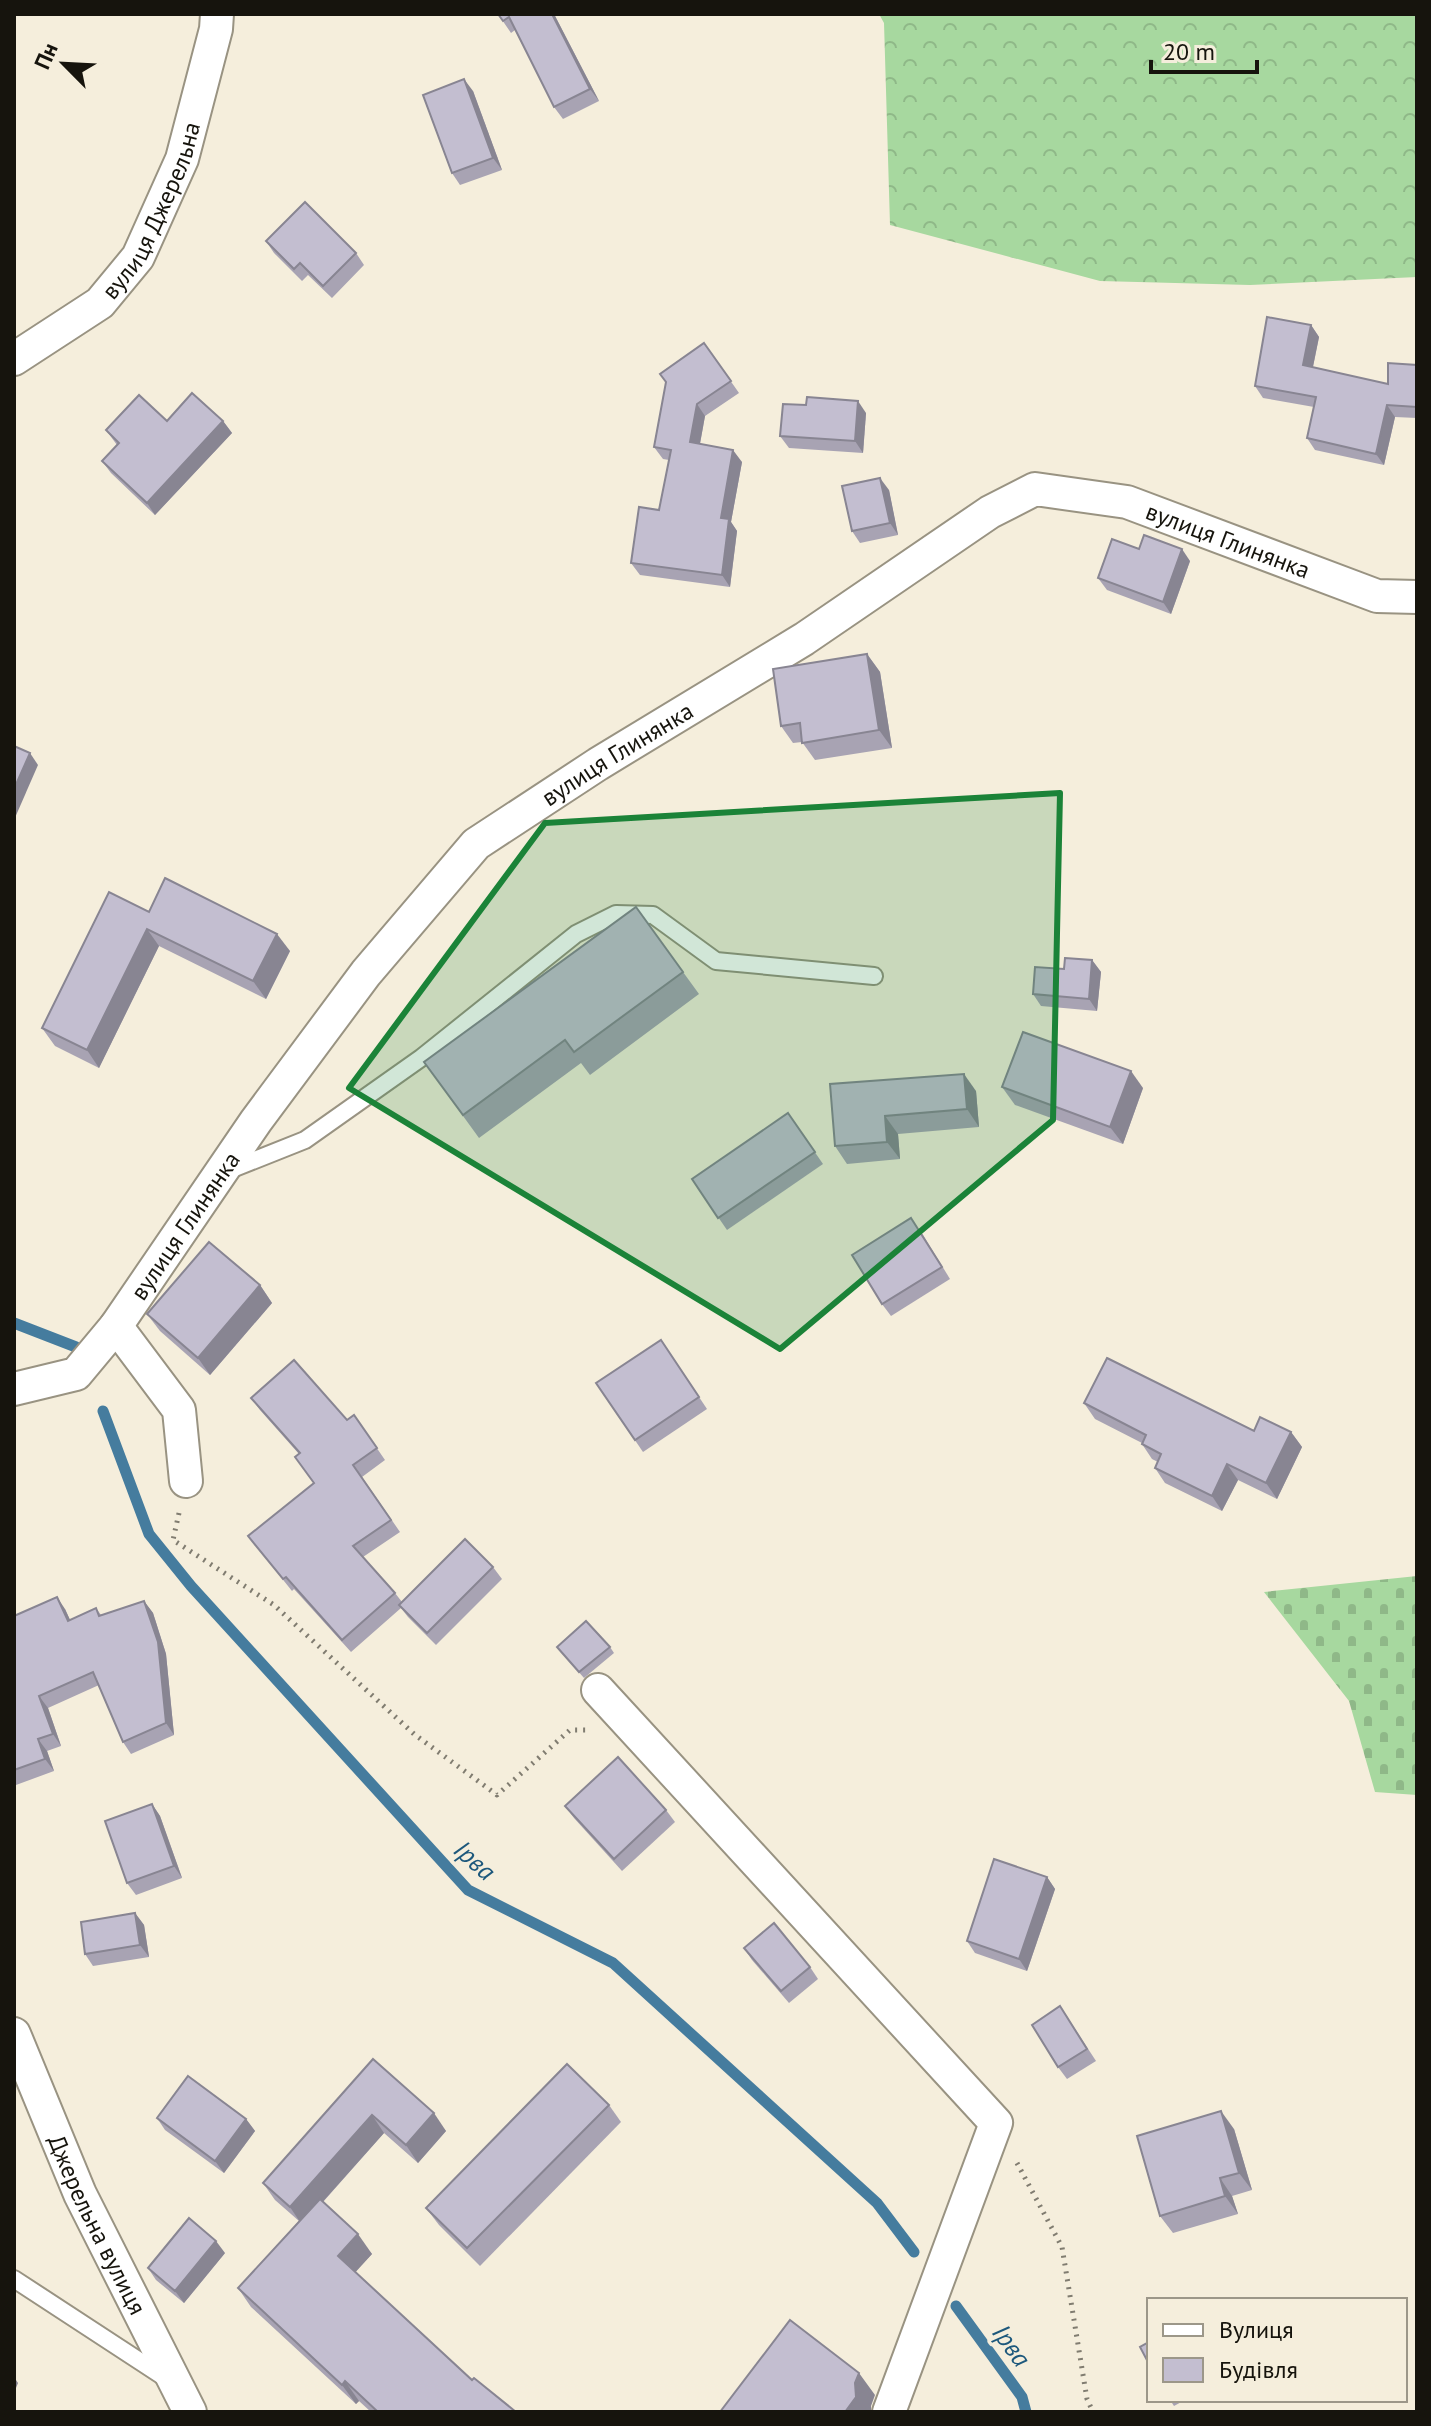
<svg xmlns="http://www.w3.org/2000/svg" width="1431" height="2426" viewBox="0 0 1431 2426" font-family="'PT Sans',sans-serif">
<defs>
<pattern id="forest-crowns" width="20" height="18" patternUnits="userSpaceOnUse" patternTransform="scale(2)"><rect width="20" height="18" fill="#a7d89f"/><path d="M2 6a3 3 0 1 1 6 0M12 15a3 3 0 1 1 6 0" fill="none" stroke="#8fb888"/></pattern>
<pattern id="cemetery-stones" width="16" height="16" patternUnits="userSpaceOnUse" patternTransform="scale(2)"><rect width="16" height="16" fill="#a7d89f"/><path d="M2 7V4a2 2 0 0 1 4 0v3zM10 15v-3a2 2 0 0 1 4 0v3z" fill="#8fb888"/></pattern>
</defs>
<rect width="100%" height="100%" fill="#f5eedc"/>
<polygon fill="url(#forest-crowns)" points="879,14 1417,14 1417,277 1250,285 1100,281 890,225 884,23"/>
<polygon fill="url(#cemetery-stones)" points="1417,1576 1417,1795 1375,1792 1349,1701 1264,1592"/>
<g fill="none" stroke-linecap="round" stroke-linejoin="round">
<g stroke="#457c9e" stroke-width="11">
<polyline points="14,1323 76,1347"/>
<polyline points="103,1411 149,1534 191,1586 468,1890 613,1963 877,2203 914,2252"/>
<polyline points="956,2306 1022,2397 1026,2412"/>
</g>
<g stroke="#999382" stroke-width="20">
<g id="service">
<polyline points="227,1171 305,1140 421,1058 576,934 616,914 653,915 716,961 874,976"/>
<polyline points="14,2279 167,2379"/>
</g>
</g>
<g stroke="#999382" stroke-width="36">
<g id="minor">
<path id="s1" d="M14,359l86,-56 38,-46 44,-98 34,-130 1,-15"/>
<polyline points="116,1326 179,1410 186,1481"/>
<path id="s2" d="M14,1389l62,-15 40,-48 140,-205 110,-148 110,-129 122,-80 206,-125 186,-127 45,-23 92,13 250,94 40,1"/>
<polyline points="598,1690 996,2123 889,2412"/>
<path id="s3" d="M14,2034l66,160 110,218"/>
</g>
</g>
<g stroke="#807c70" stroke-width="5" stroke-dasharray="2 6" stroke-linecap="butt">
<polyline points="179,1513 173,1540 274,1605 414,1734 497,1795 570,1730 589,1730"/>
<polyline points="1017,2163 1062,2247 1087,2399 1093,2412"/>
</g>
<use href="#service" stroke="#fff" stroke-width="16"/>
<use href="#minor" stroke="#fff" stroke-width="32"/>
</g>
<g fill="#a8a3b3">
<polygon points="498,14 554,14 599,101 563,119 554,107 515,30 511,33"/>
<polygon points="473,91 502,170 460,185 452,173"/>
<polygon points="266,241 356,253 364,265 332,298 308,275 302,281 274,253"/>
<polygon points="1311,325 1319,337 1313,367 1388,384 1417,365 1417,418 1395,417 1384,465 1315,450 1307,438 1314,407 1263,398 1255,386"/>
<polygon points="704,343 739,393 705,416 700,444 742,462 731,522 737,531 730,587 640,575 631,563 659,510 669,460 663,459 654,447"/>
<polygon points="806,405 866,413 863,453 789,448 780,436"/>
<polygon points="167,421 223,421 232,433 155,515 111,473 102,461 117,445 106,430"/>
<polygon points="889,490 898,535 860,543 852,531"/>
<polygon points="1139,549 1190,561 1171,614 1107,590 1098,578"/>
<polygon points="867,654 880,672 892,748 815,760 802,742 793,743 781,726"/>
<polygon points="149,912 290,951 266,999 159,946 99,1068 55,1046 42,1028"/>
<polygon points="1092,960 1101,972 1097,1011 1041,1006 1033,994 1064,969"/>
<polygon points="683,972 699,994 590,1075 581,1063 479,1138 424,1062"/>
<polygon points="830,1084 976,1091 979,1127 898,1134 900,1159 847,1164 835,1146"/>
<polygon points="1002,1087 1143,1088 1123,1144 1015,1105"/>
<polygon points="788,1113 823,1164 727,1230 692,1179"/>
<polygon points="920,1230 950,1279 891,1316 882,1304"/>
<polygon points="260,1285 272,1303 210,1375 160,1331 147,1314"/>
<polygon points="661,1340 707,1409 643,1452 596,1383"/>
<polygon points="251,1398 347,1420 354,1415 385,1460 362,1477 400,1532 363,1557 395,1593 402,1602 493,1567 502,1579 436,1645 408,1617 401,1608 351,1652 294,1589 292,1591 248,1536 314,1483 299,1454 260,1410"/>
<polygon points="1084,1403 1254,1431 1291,1432 1302,1447 1277,1499 1238,1480 1222,1511 1165,1483 1155,1468 1158,1462 1152,1459 1142,1444 1142,1443 1095,1419"/>
<polygon points="144,1601 153,1613 166,1654 174,1735 131,1754 123,1742 99,1685 48,1708 61,1746 47,1751 54,1771 16,1785 14,1781 14,1616 65,1609 70,1620 96,1608 101,1615"/>
<polygon points="557,1647 610,1647 614,1653 584,1678"/>
<polygon points="152,1804 160,1816 182,1878 136,1895 127,1883"/>
<polygon points="565,1806 666,1810 675,1822 622,1871 574,1818"/>
<polygon points="1047,1877 1055,1889 1027,1971 975,1953 967,1941"/>
<polygon points="135,1913 144,1925 149,1957 93,1966 85,1954"/>
<polygon points="744,1948 810,1967 818,1979 789,2003 752,1960"/>
<polygon points="1060,2006 1096,2061 1067,2079 1058,2067"/>
<polygon points="373,2059 446,2131 418,2163 384,2133 323,2202 372,2254 355,2272 472,2380 516,2412 371,2412 359,2401 356,2404 251,2307 238,2288 299,2221 275,2200 263,2183"/>
<polygon points="609,2105 621,2122 480,2266 439,2225 426,2208"/>
<polygon points="157,2118 246,2119 255,2131 224,2173 165,2130"/>
<polygon points="1234,2129 1252,2190 1232,2196 1238,2214 1173,2233 1160,2216"/>
<polygon points="225,2253 184,2303 156,2280 148,2268"/>
<polygon points="1170,2400 1185,2400 1174,2406"/>
</g>
<g fill="#888592">
<polygon points="552,14 554,14 599,101 590,89"/>
<polygon points="464,79 473,91 502,170 493,158"/>
<polygon points="1311,325 1319,337 1311,376 1303,365"/>
<polygon points="858,401 866,413 863,453 855,441"/>
<polygon points="697,404 705,416 698,454 690,442"/>
<polygon points="1387,405 1395,417 1384,465 1376,454"/>
<polygon points="223,421 232,433 155,515 147,503"/>
<polygon points="733,450 742,462 731,522 737,531 730,587 722,575 721,518"/>
<polygon points="880,478 889,490 898,535 890,523"/>
<polygon points="1182,549 1190,561 1171,614 1163,602"/>
<polygon points="867,654 880,672 892,748 879,730"/>
<polygon points="30,753 38,765 14,820 14,789"/>
<polygon points="147,929 159,946 99,1068 87,1050"/>
<polygon points="277,934 290,951 266,999 253,981"/>
<polygon points="1092,960 1101,972 1097,1011 1089,999"/>
<polygon points="1131,1071 1143,1088 1123,1144 1110,1127"/>
<polygon points="964,1074 976,1091 979,1127 967,1109"/>
<polygon points="885,1116 898,1134 900,1159 887,1142"/>
<polygon points="260,1285 272,1303 210,1375 198,1358"/>
<polygon points="1291,1432 1302,1447 1277,1499 1266,1483"/>
<polygon points="1227,1464 1238,1480 1222,1511 1212,1496"/>
<polygon points="57,1597 65,1609 76,1633 68,1621"/>
<polygon points="144,1601 153,1613 166,1654 174,1735 166,1723"/>
<polygon points="39,1696 48,1708 61,1746 53,1734"/>
<polygon points="38,1739 47,1751 54,1771 45,1759"/>
<polygon points="152,1804 160,1816 182,1878 174,1866"/>
<polygon points="1047,1877 1055,1889 1027,1971 1019,1959"/>
<polygon points="135,1913 144,1925 149,1957 140,1945"/>
<polygon points="1221,2111 1234,2129 1252,2190 1239,2173"/>
<polygon points="434,2113 446,2131 418,2163 406,2145"/>
<polygon points="372,2115 384,2133 302,2225 290,2207"/>
<polygon points="246,2119 255,2131 224,2173 215,2161"/>
<polygon points="1220,2178 1232,2196 1238,2214 1225,2196"/>
<polygon points="358,2234 372,2254 352,2276 338,2256"/>
<polygon points="216,2241 225,2253 184,2303 175,2291"/>
<polygon points="859,2373 875,2395 871,2406 871,2412 845,2412"/>
<polygon points="14,2377 18,2383 14,2393"/>
<polygon points="345,2381 359,2401 356,2404 342,2385"/>
</g>
<g fill="#c3bed0" stroke="#888592" stroke-width="2">
<polygon points="498,14 552,14 590,89 554,107 509,17 503,21"/>
<polygon points="464,79 493,158 452,173 423,95"/>
<polygon points="305,202 356,253 323,286 300,263 294,269 266,241"/>
<polygon points="1267,317 1311,325 1303,365 1388,384 1388,363 1417,365 1417,407 1387,405 1376,454 1307,438 1316,397 1255,386"/>
<polygon points="704,343 731,381 697,404 690,442 733,450 721,518 729,519 722,575 631,563 639,507 659,510 671,450 654,447 666,382 660,374"/>
<polygon points="192,393 223,421 147,503 102,461 119,443 106,430 139,395 167,421"/>
<polygon points="807,397 858,401 855,441 780,436 783,404 806,405"/>
<polygon points="880,478 890,523 852,531 842,486"/>
<polygon points="1144,535 1182,549 1163,602 1098,578 1112,539 1139,549"/>
<polygon points="867,654 879,730 802,743 800,723 781,726 773,669"/>
<polygon points="14,746 30,753 14,789"/>
<polygon points="165,878 277,934 253,981 147,929 87,1050 42,1028 109,892 149,912"/>
<polygon points="636,907 683,972 574,1052 565,1040 463,1115 424,1062"/>
<polygon points="1065,958 1092,960 1089,999 1033,994 1035,967 1064,969"/>
<polygon points="1023,1032 1131,1071 1110,1127 1002,1087"/>
<polygon points="964,1074 967,1109 885,1116 887,1142 835,1146 830,1084"/>
<polygon points="788,1113 815,1152 718,1218 692,1179"/>
<polygon points="911,1218 942,1267 882,1304 852,1255"/>
<polygon points="209,1242 260,1285 198,1358 147,1314"/>
<polygon points="661,1340 699,1397 635,1440 596,1383"/>
<polygon points="1107,1358 1254,1431 1260,1417 1291,1432 1266,1483 1227,1464 1212,1496 1155,1468 1161,1454 1142,1444 1146,1435 1084,1403"/>
<polygon points="294,1360 347,1420 354,1415 377,1448 353,1465 391,1520 353,1546 395,1593 342,1640 286,1577 283,1579 248,1536 314,1483 295,1457 300,1453 251,1398"/>
<polygon points="465,1539 493,1567 427,1633 399,1605"/>
<polygon points="57,1597 68,1621 96,1608 99,1616 144,1601 158,1642 166,1723 123,1742 93,1672 39,1696 53,1734 38,1739 45,1759 14,1770 14,1616"/>
<polygon points="586,1621 610,1647 579,1672 557,1647"/>
<polygon points="618,1757 666,1810 614,1859 565,1806"/>
<polygon points="152,1804 174,1866 127,1883 105,1821"/>
<polygon points="994,1859 1047,1877 1019,1959 967,1941"/>
<polygon points="135,1913 140,1945 85,1954 81,1922"/>
<polygon points="774,1923 810,1967 781,1991 744,1948"/>
<polygon points="1060,2006 1087,2049 1058,2067 1032,2025"/>
<polygon points="373,2059 434,2113 406,2145 372,2115 290,2207 263,2183"/>
<polygon points="567,2064 609,2105 467,2248 426,2208"/>
<polygon points="188,2076 246,2119 215,2161 157,2118"/>
<polygon points="1221,2111 1239,2173 1220,2178 1225,2196 1160,2216 1137,2136"/>
<polygon points="320,2199 358,2234 338,2256 472,2380 474,2378 516,2412 378,2412 345,2381 342,2385 238,2288"/>
<polygon points="189,2218 216,2241 175,2291 148,2268"/>
<polygon points="790,2320 859,2373 855,2383 856,2397 845,2412 720,2412"/>
<polygon points="1149,2342 1149,2364 1140,2347"/>
</g>
<path fill="#1b8338" fill-opacity="0.2" stroke="#1b8338" stroke-width="6" stroke-linejoin="round" d="M1060,793l-7,327 -273,229 -431,-261 196,-265z"/>
<g text-anchor="middle" dominant-baseline="central" stroke-width="7" stroke-linejoin="round" paint-order="stroke">
<g font-size="24" fill="#16140d" stroke="#f5eedc">
<text stroke="none"><textPath href="#s1" startOffset="210">вулиця Джерельна</textPath></text>
<text stroke="none"><textPath href="#s2" startOffset="1592">вулиця Глинянка</textPath></text>
<text stroke="none"><textPath href="#s2" startOffset="896">вулиця Глинянка</textPath></text>
<text stroke="none"><textPath href="#s2" startOffset="248">вулиця Глинянка</textPath></text>
<text stroke="none"><textPath href="#s3" startOffset="208">Джерельна вулиця</textPath></text>
</g>
<g font-size="26" font-style="italic" fill="#1d587c" stroke="#f5eedc">
<text transform="translate(475 1860) rotate(42)">Ірва</text>
<text transform="translate(1012 2345) rotate(54)">Ірва</text>
</g>
</g>
<rect width="1431" height="2426" fill="none" stroke="#16140d" stroke-width="32"/>
<rect x="1147" y="2298" width="260" height="104" fill="#f5eedc" stroke="#9c9789" stroke-width="2"/>
<rect x="1163" y="2324" width="40" height="12" fill="#ffffff" stroke="#9c9789" stroke-width="2"/>
<text x="1219" y="2338" font-size="24" fill="#16140d">Вулиця</text>
<rect x="1163" y="2358" width="40" height="24" fill="#c3bed0" stroke="#9c9789" stroke-width="2"/>
<text x="1219" y="2378" font-size="24" fill="#16140d">Будівля</text>
<g transform="translate(64 64) rotate(294)" stroke="#f5eedc" stroke-width="6" paint-order="stroke">
<path d="M0-6L14 30L0 20L-14 30Z" fill="#16140d"/>
<text y="-12" font-size="22" font-weight="bold" text-anchor="middle" fill="#16140d">Пн</text>
</g>
<path d="M1151 60v12h106v-12" fill="none" stroke="#16140d" stroke-width="4"/>
<text x="1163" y="60" font-size="24" fill="#16140d" stroke="#f5eedc" stroke-width="6" paint-order="stroke">20 m</text>
</svg>
